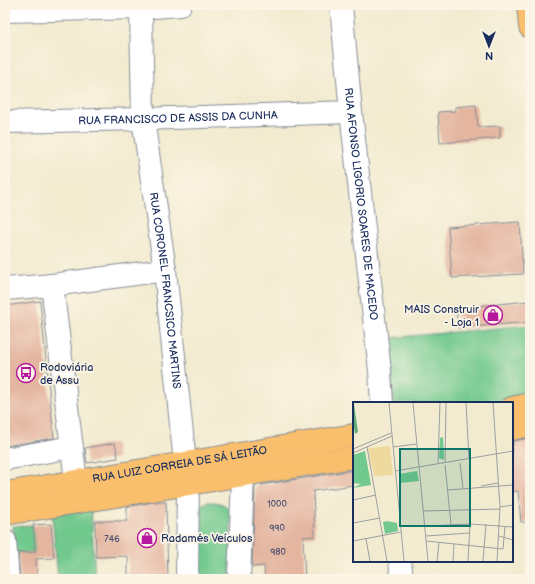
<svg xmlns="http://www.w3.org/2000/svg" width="535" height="584" viewBox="0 0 535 584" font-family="'Balsamiq Sans',sans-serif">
<rect width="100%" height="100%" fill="#fcf5e5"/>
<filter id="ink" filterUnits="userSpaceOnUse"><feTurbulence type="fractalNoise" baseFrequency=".025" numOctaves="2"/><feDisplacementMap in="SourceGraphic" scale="8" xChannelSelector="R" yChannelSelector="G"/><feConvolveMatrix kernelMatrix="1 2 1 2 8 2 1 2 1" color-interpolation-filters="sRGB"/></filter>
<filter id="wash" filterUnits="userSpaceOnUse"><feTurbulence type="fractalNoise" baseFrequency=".012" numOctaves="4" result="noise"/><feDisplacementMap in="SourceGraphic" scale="16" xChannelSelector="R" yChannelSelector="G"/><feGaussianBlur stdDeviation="0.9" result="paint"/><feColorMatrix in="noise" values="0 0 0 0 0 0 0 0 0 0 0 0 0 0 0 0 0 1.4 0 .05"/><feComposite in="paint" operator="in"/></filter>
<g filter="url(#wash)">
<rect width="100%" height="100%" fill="#f2ebd0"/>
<g fill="#72c98e" stroke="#467c76">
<polygon points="530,325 530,395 485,403 393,403 389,338"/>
<path d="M207,502c11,0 17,0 24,10l-1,67h-35l1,-67 5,-7z"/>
<polygon points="91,508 95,579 58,579 52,514"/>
<polygon points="33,525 35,552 15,553 13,526"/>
</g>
<g id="blocks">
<g fill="#e4b6a0">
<polygon points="476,105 478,127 500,126 500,138 440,143 438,112 455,111 455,107"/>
<polygon points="520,222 523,274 452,278 448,227"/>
<polygon points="40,301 54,438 5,446 5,306"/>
<polygon points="530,301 530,322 458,328 456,308"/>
<polygon points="530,438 530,522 521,522 518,491 512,492 512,445 513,445 513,441"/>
<polygon points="115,443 118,458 87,463 85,448"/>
<polygon points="354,470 354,485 313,491 315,536 303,537 305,579 265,579 264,566 252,567 255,486"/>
<polygon points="153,502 166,502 168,579 128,579 128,556 96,557 95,521 127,521 127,507"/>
<polygon points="51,524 54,558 36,559 37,579 20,579 18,553 35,552 33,525"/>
</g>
</g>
</g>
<g filter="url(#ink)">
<use href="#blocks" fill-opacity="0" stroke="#868d97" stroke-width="1"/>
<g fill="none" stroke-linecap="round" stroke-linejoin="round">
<g stroke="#868d97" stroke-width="24">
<g id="minor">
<path id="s1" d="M341,5l10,107 29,259 2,32"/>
<path id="s2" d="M141,8l2,111 22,151 20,193"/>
<polyline points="5,11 141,8 180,5"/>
<path id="s3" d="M5,122l138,-3 208,-7"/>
<polyline points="52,285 76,481"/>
<polyline points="5,289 52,285 165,270"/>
<polyline points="5,459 72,447"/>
<polyline points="5,541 8,579"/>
<polyline points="400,561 402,579"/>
<polyline points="187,579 188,485"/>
<polyline points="239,579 243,476"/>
</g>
</g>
<g stroke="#868d97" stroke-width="24">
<g id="major">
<polyline points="528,5 530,27"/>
<polyline points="512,408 530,404"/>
<polyline points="512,429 530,425"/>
<path id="s4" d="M5,493l349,-58"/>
<polyline points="5,514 354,457"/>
</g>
</g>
<use href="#minor" stroke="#fff" stroke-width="22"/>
<use href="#major" stroke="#f9bf6d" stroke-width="22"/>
</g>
</g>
<defs>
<g id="shop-ring" transform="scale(1)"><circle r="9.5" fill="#fcf5e5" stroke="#b5179e" stroke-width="1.5"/><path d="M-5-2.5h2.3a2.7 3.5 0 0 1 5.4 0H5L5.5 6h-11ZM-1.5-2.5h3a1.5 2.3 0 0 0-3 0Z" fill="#b5179e"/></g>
<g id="bus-ring" transform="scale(1)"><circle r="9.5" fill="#fcf5e5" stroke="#b5179e" stroke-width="1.5"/><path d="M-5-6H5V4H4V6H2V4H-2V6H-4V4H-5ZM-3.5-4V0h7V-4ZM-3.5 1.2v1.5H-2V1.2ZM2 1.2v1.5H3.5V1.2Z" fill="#b5179e"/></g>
</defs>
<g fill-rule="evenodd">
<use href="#shop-ring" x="493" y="315"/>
<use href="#bus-ring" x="26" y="373"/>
<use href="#shop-ring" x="147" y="538"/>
</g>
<g text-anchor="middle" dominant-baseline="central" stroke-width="3.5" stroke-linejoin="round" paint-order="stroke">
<g font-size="9" fill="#4d516e">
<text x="277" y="504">1000</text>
<text x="277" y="528">990</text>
<text x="112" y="539">746</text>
<text x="278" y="552">980</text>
</g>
<g font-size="11" fill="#1b2f5e" stroke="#fcf5e5">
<text stroke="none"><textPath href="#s3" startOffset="173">RUA FRANCISCO DE ASSIS DA CUNHA</textPath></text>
<text stroke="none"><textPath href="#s1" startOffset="200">RUA AFONSO LIGORIO SOARES DE MACEDO</textPath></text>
<text stroke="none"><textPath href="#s2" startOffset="284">RUA CORONEL FRANCSICO MARTINS</textPath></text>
<text stroke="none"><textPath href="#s4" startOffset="177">RUA LUIZ CORREIA DE SÁ LEITÃO</textPath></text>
</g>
<g font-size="11" fill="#1b2f5e" stroke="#fcf5e5" text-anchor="start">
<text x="479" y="309" text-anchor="end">MAIS Construir<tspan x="479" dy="13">- Loja 1</tspan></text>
<text x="40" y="367">Rodoviária<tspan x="40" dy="13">de Assu</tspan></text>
<text x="161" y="538">Radamés Veículos</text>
</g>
</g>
<g transform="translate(353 402)">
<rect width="160" height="160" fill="#f2ebd0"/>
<path d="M90,35l1,21 -1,2 -4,-2 1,-20zM12,49l6,34 -18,3 8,-4 -8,-1v-28zM64,69l2,10 -19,2 -1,-9zM34,119l10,2 1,8 -13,3 -2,-12z" fill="#72c98e"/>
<path d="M1,2l4,28 -3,2 -2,-13z" fill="#5dad79"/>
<path d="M37,44l3,29 -19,1 -6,-28z" fill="#eeda9e"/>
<path fill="none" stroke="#9ca0a2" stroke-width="1" d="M36,1l15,158M60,1l15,158M113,1l3,55M140,1l7,104 -3,54M14,45l20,114M40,45l23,-3M0,47l38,-16M0,51l39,-17M92,60l1,-59M85,61l2,-60M107,61l3,25M92,63l6,59M42,69l118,-20M128,84l17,-3M95,88l65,-5M0,98l23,-5M147,105l13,-2M71,109l76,-2M0,121l27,-5M72,124l45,-2 43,3M73,134l43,-3M146,134l14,4M13,137l4,22M0,139l48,-9M73,139l77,8 2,-23M84,159l2,-18M100,159l1,-17M115,159l2,-37M130,159l3,-37"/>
<path fill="#0f766e" fill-opacity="0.15" stroke="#0f766e" stroke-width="2" d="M47,47h70v77h-70z"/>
<rect width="160" height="160" fill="none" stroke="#1b2f5e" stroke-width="2"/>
</g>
<rect width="535" height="584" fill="none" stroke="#fcf5e5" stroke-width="20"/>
<g transform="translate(489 46) rotate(180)" stroke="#fcf5e5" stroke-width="3" paint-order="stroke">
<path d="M0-3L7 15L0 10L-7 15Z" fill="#1b2f5e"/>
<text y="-6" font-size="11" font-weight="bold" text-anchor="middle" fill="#1b2f5e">N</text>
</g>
</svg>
